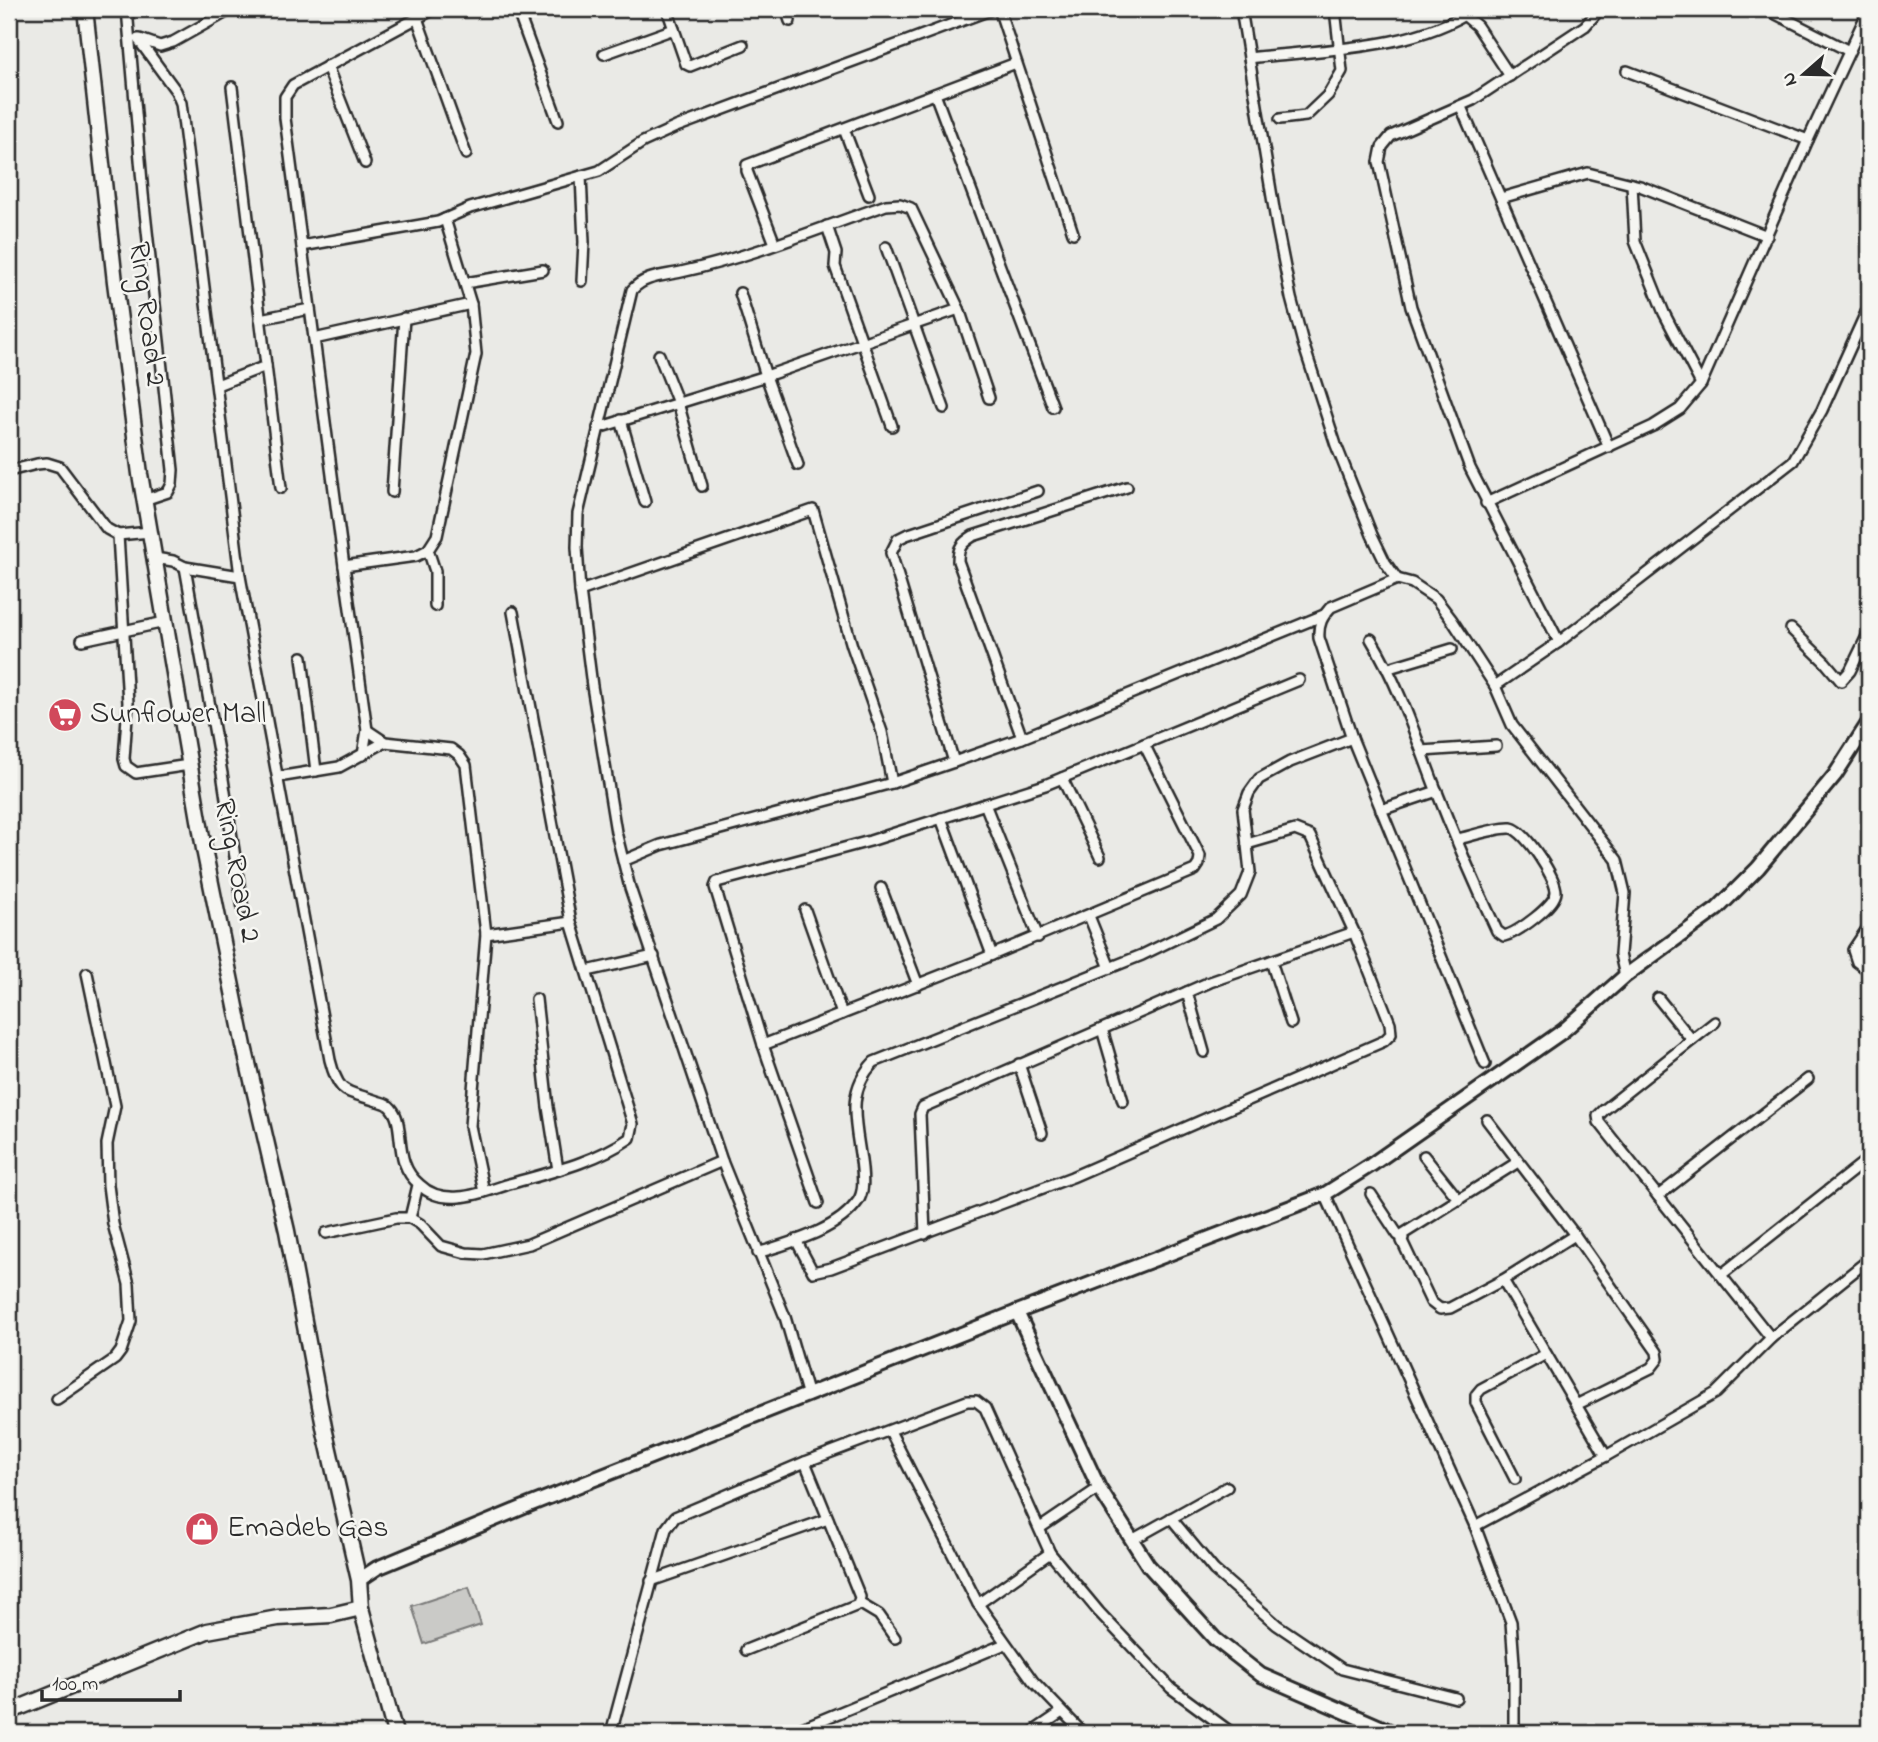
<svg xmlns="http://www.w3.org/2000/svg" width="1878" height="1742" viewBox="0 0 1878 1742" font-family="'Indie Flower',sans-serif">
<rect width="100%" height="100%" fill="#eaeae6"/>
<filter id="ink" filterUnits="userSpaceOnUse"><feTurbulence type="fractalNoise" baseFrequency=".0143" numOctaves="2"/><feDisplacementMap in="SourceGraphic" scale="14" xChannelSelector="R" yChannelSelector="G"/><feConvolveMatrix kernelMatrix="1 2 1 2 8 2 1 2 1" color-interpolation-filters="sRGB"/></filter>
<g filter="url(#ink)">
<polygon fill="#cacac7" stroke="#7a7a79" stroke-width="2" points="469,1587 481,1625 424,1644 412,1606"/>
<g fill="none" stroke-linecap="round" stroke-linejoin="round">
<g stroke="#2b2b2b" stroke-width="14">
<g id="street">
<polyline points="127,9 143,194 173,470 172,484 168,492 144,500"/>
<polyline points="517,9 558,121"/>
<polyline points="667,9 686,64 690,66 743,45"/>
<polyline points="786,9 790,21"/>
<polyline points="999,9 1073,233"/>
<polyline points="1241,9 1277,227 1291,298 1303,343 1336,445 1372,535 1385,562 1397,579 1412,583 1436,599 1452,620 1495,686 1512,725 1617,860 1625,893 1620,954 1625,976"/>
<polyline points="1766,9 1849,51"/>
<polyline points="1464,15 1477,26 1510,76"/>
<polyline points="417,18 466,154"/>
<path d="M138,39l38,52 5,12 59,473 90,484c9,35 15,30 47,41 6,2 10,2 14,7 16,18 0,54 29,77 10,10 25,13 39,12 16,-1 32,-7 47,-12 41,-12 88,-22 124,-47l3,-14 -62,-202 -58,-310"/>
<polyline points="140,39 160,46 173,42 232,9"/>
<polyline points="604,54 674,29"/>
<path d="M1249,58c71,-9 163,-7 225,-49"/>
<polyline points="327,66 365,163"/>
<polyline points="1627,71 1808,140"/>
<polyline points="232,87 281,488"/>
<polyline points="935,94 1053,407"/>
<polyline points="1461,107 1609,447"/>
<polyline points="1280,119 1306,116 1328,95 1342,71 1335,9"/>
<polyline points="844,129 869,195"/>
<polyline points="581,176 584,242 582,281"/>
<polyline points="1632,184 1635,241 1664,313 1701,384"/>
<polyline points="1501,198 1588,173 1640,186 1767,236"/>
<polyline points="827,226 836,253 835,266 892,426"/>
<polyline points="775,244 747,171 747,165 1016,63"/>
<polyline points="302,246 438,222 470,208 599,171 643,142 676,127 993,9"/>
<polyline points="886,247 944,408"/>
<polyline points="465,283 543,270"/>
<polyline points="740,293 766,376 798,465"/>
<polyline points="260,319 310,309"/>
<polyline points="314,339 471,304"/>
<polyline points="659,355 678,403 702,486"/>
<polyline points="217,385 266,366"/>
<polyline points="621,420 645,502"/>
<polyline points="598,428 766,376 959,309"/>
<polyline points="9,471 37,464 47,463 60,467 107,529 118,535 150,532"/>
<polyline points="392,492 404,318"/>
<polyline points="1486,503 1653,426 1680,409 1701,384 1808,140 1869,9"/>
<polyline points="118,535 128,703 124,759 126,766 136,773 189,765"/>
<polyline points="428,550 435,571 435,606"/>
<polyline points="155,558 173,561 185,567 240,576"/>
<polyline points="344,566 416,556 428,550 437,536 476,354 471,304 445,219"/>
<polyline points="185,567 223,779 243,909"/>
<path d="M1397,579l-66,28c-9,10 -13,17 -12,31l33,100 133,326"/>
<polyline points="580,591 813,510 852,646 882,732 892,783"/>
<polyline points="1791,629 1825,662 1841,681 1850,671 1869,632"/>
<path d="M1371,639c28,46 45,98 64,148 19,49 40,97 62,144l7,5c13,-3 51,-30 52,-44 0,-14 -31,-62 -45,-64 -13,-1 -40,8 -53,11"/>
<polyline points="82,640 165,622"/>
<polyline points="1559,642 1470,468 1411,307 1379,162 1382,147 1391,136 1473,100 1585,26 1600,9"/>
<polyline points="302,657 316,771"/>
<polyline points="1389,668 1452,649"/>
<polyline points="1495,686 1559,642 1793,461 1822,410 1869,306"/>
<polyline points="367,730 385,742 451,749 459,755 466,765 486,934 470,1126 484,1192"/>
<path d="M1022,738l-64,-177c0,-14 4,-18 15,-25l154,-49"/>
<polyline points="1422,751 1496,746"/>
<polyline points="363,755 367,730 344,566 285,118 285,97 293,85 434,9"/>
<polyline points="954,762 891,553 898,539 906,535 1038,491"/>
<polyline points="278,777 339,767 385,742"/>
<polyline points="1062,778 1100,857"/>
<polyline points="985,804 1038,937"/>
<polyline points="1381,810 1437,791"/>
<polyline points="941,818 992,955"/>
<polyline points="623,861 661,845 892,783 954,762 1022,738 1324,615"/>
<polyline points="881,888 918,985"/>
<polyline points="805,910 842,1014"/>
<polyline points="1089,916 1110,968"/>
<polyline points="1869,926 1853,950 1857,962 1869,971"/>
<polyline points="486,934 571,922"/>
<polyline points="1271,961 1291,1023"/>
<polyline points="587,971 654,956"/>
<polyline points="1187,992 1204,1052"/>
<polyline points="1658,998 1692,1040"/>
<polyline points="536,999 548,1107 558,1170"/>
<polyline points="1715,1022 1604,1110 1598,1116 1599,1122 1771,1338"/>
<polyline points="1102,1029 1123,1101"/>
<polyline points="763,1045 980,960 1195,870 1199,864 1200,856 1144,744"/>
<polyline points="1019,1064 1042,1133"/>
<polyline points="1487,1120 1575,1235 1657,1352 1658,1359 1651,1368 1576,1405"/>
<polyline points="1424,1156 1459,1200"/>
<polyline points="1518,1162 1403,1234 1402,1241 1431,1302 1440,1309 1450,1308 1503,1280 1575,1235"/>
<polyline points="1325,1194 1475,1526 1511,1622 1514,1663 1514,1733"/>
<polyline points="1371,1194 1398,1235 1403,1238"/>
<polyline points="1658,1196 1808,1079"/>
<polyline points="818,1203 763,1045 715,887 717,882 870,841 1045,785 1299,680"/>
<polyline points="410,1218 418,1185"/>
<polyline points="326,1233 396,1218 410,1218 420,1224 441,1246 466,1253 483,1254 529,1244 722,1161"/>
<polyline points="925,1234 920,1114 923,1107 1210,982 1354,932"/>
<polyline points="796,1240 813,1272 831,1268 1072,1177 1384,1041 1391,1034 1390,1023 1354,932 1310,836 1295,830 1247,844"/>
<path d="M758,1253c33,-11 79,-22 100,-52 6,-9 5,-21 4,-32 -4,-40 -19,-75 12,-107l268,-107 74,-36 25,-24 9,-23 -7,-63 6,-16 10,-14 31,-17 62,-24"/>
<polyline points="1721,1275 1869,1158"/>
<polyline points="1503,1280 1606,1456"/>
<path d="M808,1396l-23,-79 -63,-156 -92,-273 -14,-56 -24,-146 -12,-95 -3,-44 1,-33 54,-224c12,-14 31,-14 49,-18 69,-15 137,-43 205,-67l14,-1 11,4 48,101 30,89"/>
<polyline points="57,1399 115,1359 121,1351 131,1321 129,1284 113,1224 108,1185 107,1144 115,1106 87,973"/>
<polyline points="890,1431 978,1604 1033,1681 1083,1733"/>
<polyline points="1515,1479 1476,1403 1476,1395 1481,1389 1546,1354"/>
<polyline points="1171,1518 1214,1570 1277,1625 1342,1669 1456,1698"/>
<polyline points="1475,1526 1606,1456 1716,1393 1771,1338 1867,1261"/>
<polyline points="1040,1528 1099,1488"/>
<polyline points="1132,1540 1227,1487"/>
<polyline points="651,1581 828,1519"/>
<polyline points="859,1603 879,1615 895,1638"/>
<polyline points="978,1604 1050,1553"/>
<polyline points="746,1650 858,1605 860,1597 805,1462"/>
<polyline points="611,1733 666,1529 675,1517 805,1462 967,1401 976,1401 985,1408 1050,1553 1099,1612 1171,1688 1232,1733"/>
<polyline points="790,1733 1005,1644"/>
<polyline points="1031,1733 1062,1712"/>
</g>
</g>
<g stroke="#2b2b2b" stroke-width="18">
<g id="secondary">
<polyline points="1017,1312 1099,1488 1148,1565 1215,1639 1261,1675 1394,1733"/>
<polyline points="359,1580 377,1568 529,1505 1017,1312 1325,1194 1371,1165 1563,1031 1625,976 1717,909 1758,868 1835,775 1869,722"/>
</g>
</g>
<g stroke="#2b2b2b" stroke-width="19">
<g id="primary">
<polyline points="85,9 115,282 140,474 204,849 244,1046 287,1231 325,1432 359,1580 361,1608 395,1733"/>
<polyline points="9,1712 207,1631 278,1618 331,1615 361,1608"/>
</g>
</g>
<use href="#street" stroke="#f6f6f2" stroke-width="9"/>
<use href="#secondary" stroke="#f6f6f2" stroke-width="12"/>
<use href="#primary" stroke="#f6f6f2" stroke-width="14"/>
</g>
</g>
<defs>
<g id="supermarket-disc" transform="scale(1.75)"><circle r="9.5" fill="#d1495b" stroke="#f6f6f2"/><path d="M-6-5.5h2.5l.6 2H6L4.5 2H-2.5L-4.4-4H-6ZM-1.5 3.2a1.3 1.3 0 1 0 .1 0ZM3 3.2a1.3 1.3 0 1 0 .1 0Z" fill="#fff"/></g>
<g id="shop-disc" transform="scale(1.75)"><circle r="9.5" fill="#d1495b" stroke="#f6f6f2"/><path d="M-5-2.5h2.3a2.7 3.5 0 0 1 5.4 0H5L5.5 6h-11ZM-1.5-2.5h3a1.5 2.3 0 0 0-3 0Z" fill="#fff"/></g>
</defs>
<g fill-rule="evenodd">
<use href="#supermarket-disc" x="65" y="715"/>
<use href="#shop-disc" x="202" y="1529"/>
</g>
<g text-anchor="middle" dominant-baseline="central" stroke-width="5" stroke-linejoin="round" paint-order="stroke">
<g font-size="30" fill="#2b2b2b" stroke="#f6f6f2">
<text transform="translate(146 314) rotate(83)">Ring Road 2</text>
<text transform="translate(236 871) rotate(79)">Ring Road 2</text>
</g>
<g font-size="30" fill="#2b2b2b" stroke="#f6f6f2" text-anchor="start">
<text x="90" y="715">Sunflower Mall</text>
<text x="227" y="1529">Emadeb Gas</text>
</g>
</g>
<rect width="1878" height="1742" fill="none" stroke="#f6f6f2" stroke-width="35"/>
<rect x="18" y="18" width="1843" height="1707" fill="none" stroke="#2b2b2b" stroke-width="2.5" filter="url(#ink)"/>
<g transform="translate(1804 74) rotate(250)" stroke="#f6f6f2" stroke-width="5" paint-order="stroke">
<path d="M0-5L12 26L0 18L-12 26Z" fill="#2b2b2b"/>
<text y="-10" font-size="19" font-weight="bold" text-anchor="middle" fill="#2b2b2b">N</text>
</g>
<path d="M42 1690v10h138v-10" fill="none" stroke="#2b2b2b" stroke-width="3.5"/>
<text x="52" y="1690" font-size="21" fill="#2b2b2b" stroke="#f6f6f2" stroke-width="5" paint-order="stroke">100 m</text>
</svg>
